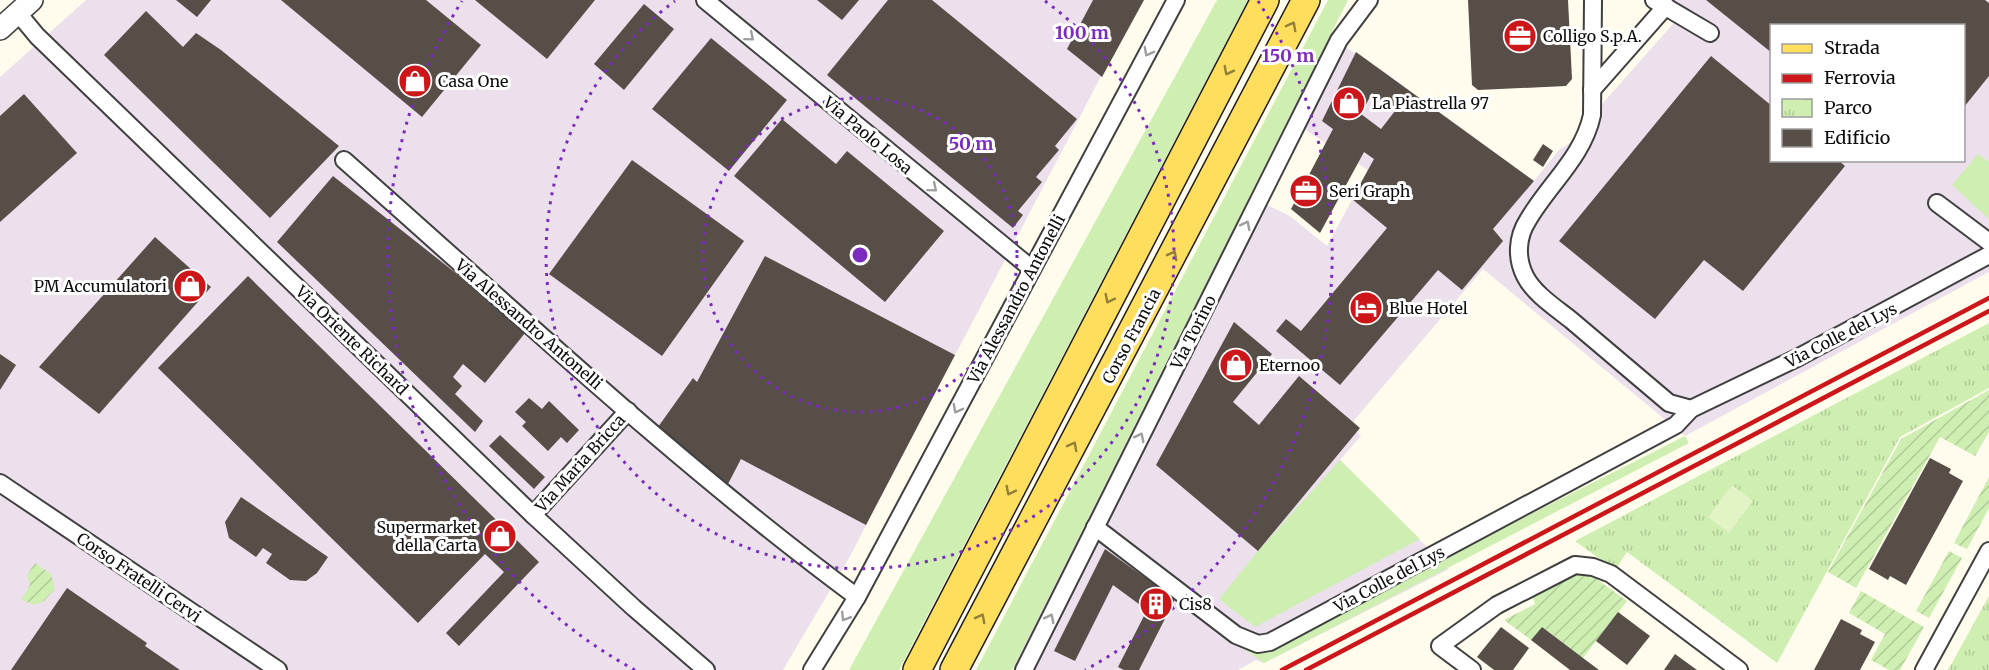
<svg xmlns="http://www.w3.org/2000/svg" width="1989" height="670" viewBox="0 0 1989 670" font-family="Merriweather,serif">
<defs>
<pattern id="park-tufts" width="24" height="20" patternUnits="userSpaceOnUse" patternTransform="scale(1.5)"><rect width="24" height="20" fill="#cfeeb2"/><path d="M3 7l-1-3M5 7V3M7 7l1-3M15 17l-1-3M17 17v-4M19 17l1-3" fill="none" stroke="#b1cb98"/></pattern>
<pattern id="garden-furrows" width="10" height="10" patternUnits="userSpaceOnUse" patternTransform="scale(1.5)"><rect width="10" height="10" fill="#cfeeb2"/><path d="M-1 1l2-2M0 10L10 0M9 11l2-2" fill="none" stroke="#b1cb98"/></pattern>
</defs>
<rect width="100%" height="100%" fill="#fffced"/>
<g fill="#ece0ed" fill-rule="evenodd">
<polygon points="86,0 1141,0 849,558 783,670 0,670 0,77"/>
<path d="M1671,0h318v272l-304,164 -202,-167 -133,156 11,11 -21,24 109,109 -185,94 -8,-3 -18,10h-218l-7,-3 236,-471 41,20 37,30 41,-76 -61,-39 -15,-19 38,-75 53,34 151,110 25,-31 18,-12 3,-9 106,-120zM1772,26h192v134h-192z"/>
</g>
<g fill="#cfeeb2">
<polygon points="1217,0 1248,0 899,670 849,670"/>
<polygon points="1328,0 1348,0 1012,670 976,670"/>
<polygon points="1978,154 1989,162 1989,219 1952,185"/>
<polygon points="1685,436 1689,443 1264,663 1233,641 1262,650"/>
<polygon points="1340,460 1420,539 1255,627 1219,599 1258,551"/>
</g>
<g fill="url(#park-tufts)">
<polygon points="1989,323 1989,388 1900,437 1777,663 1627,552 1615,570 1575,541"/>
<polygon points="1989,596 1989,670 1948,670"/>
</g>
<g fill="url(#garden-furrows)">
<polygon points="1989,390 1989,432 1975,456 1940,437 1856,588 1828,572 1901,439"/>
<polygon points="1989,477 1989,508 1967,549 1954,543"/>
<polygon points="1949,551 1962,558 1929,618 1916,611"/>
<polygon points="35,563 51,574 55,589 44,601 35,605 21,600 30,585 27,575"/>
<polygon points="1574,573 1591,575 1627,601 1583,658 1542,627 1531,640 1504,620 1535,604 1532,595"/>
<polygon points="1861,591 1924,627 1900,670 1889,670 1871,660 1885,634 1849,613"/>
</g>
<polygon fill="#e2f4c5" points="1732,485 1753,501 1729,533 1708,517"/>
<g fill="#574e48" fill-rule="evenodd">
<polygon points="176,0 211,0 197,17"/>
<polygon points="281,0 426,0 481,45 422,117"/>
<polygon points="475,0 595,0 547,59"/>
<polygon points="817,0 859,0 842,20"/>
<polygon points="888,0 932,0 1077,119 1055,146 1059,150 1036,177 1042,182 1018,211 1023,215 1013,228 827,75"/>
<polygon points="1093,0 1144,0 1102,77 1067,49"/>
<polygon points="1468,0 1568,0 1572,79 1566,86 1478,90 1472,85"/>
<polygon points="1706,0 1985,0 1989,3 1989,76 1964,107 1964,26 1772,26 1772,53"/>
<polygon points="644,4 674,29 624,90 594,64"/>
<polygon points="146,11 183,47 196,33 221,50 339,146 270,218 104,55"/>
<polygon points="711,38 787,100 729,171 652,109"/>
<path d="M1356,52l178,129 -41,48 10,12 -41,49 -24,-20 -98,115 -64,-54 10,-12 15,12 86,-103 -35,-29 22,-40 -10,-7 -44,81 -29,-24 42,-80 -11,-8zM1372,93l23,18 -14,18 -20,-15z"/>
<polygon points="1711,56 1772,106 1772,160 1838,160 1845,166 1743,291 1704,260 1655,319 1559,241"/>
<polygon points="24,94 77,153 0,222 0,116"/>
<polygon points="782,119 836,164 847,151 944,231 885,302 734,176"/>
<polygon points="1543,144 1553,151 1543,167 1533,160"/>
<polygon points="632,160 744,241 662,356 549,274"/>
<polygon points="333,176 481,293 525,333 485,383 463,364 453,377 462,386 455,394 483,421 475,432 277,242"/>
<polygon points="155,237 211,287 99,414 39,367"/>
<polygon points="765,256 955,355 866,525 741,459 728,484 658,427 693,378 697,382"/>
<polygon points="248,276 539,562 459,646 446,633 504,572 485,554 418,623 158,368"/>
<polygon points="1234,322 1272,354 1233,402 1259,425 1299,376 1360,428 1258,551 1156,465"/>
<polygon points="0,354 16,365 0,390"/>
<polygon points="529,398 542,409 549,401 579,430 567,443 561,437 548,451 522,426 526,422 515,412"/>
<polygon points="500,435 545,477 534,489 489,446"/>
<polygon points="1930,458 1951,469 1949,473 1963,481 1906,585 1890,576 1888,580 1869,569"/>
<polygon points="241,497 328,557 317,573 306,581 290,580 266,563 272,554 263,548 256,557 229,538 225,522"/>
<polygon points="1105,549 1175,599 1139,670 1124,670 1118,667 1147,610 1113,585 1075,661 1054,651"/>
<polygon points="67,588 147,643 145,646 180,670 11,670"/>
<polygon points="1618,612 1650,636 1627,665 1596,641"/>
<polygon points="1841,619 1862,630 1860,634 1875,642 1860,670 1814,670"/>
<polygon points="1501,627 1529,648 1513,670 1494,670 1477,657"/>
<polygon points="1542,627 1583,658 1599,670 1570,670 1531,640"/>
<polygon points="1675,654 1697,670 1664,670"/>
</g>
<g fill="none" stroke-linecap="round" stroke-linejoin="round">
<g stroke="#404040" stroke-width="20">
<g id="minor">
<polyline points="705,0 1032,269"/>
<path d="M1593,0l-1,115c-9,42 -43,69 -64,105 -11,17 -12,38 -3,56 9,18 31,32 46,44 33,28 65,55 98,83l22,6"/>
<polyline points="1654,0 1710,33"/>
<polyline points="18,13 37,36 533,515 634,608 706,670"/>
<polyline points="1592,90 1666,6"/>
<path d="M344,160c168,148 333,304 513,437"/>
<polyline points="1937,203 1989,242"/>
<polyline points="0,483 278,670"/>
<polyline points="533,515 628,411"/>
<polyline points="1095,527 1236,635 1258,644 1270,642 1676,425 1691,409 1797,358 1989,255"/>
<polyline points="812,670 857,597 1176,0"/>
<polyline points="1024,670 1339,40 1369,0"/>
<polyline points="1472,670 1440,646 1497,605 1575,565 1593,567 1611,574 1739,670"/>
<polyline points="1924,670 1989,551"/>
</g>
</g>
<g stroke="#404040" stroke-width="24">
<polyline id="tertiary" points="0,29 32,0"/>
</g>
<g stroke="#1e1e1e" stroke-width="30">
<g id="primary">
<polyline points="917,670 1265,0"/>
<polyline points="954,670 1306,0"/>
</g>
</g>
<use href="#minor" stroke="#fff" stroke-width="16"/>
<use href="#tertiary" stroke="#fff" stroke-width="21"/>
<use href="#primary" stroke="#ffdd5d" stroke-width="27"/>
<g stroke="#cc1619" stroke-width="4.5">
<polyline points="1282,670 1989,298"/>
<polyline points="1306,670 1989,311"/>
</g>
</g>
<defs><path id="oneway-chevron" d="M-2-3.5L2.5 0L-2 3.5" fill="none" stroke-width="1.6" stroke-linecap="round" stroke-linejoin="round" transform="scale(1.5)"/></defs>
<g stroke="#927f39">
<use href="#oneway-chevron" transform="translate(1292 26) rotate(-62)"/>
<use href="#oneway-chevron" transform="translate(1228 71) rotate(117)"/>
<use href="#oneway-chevron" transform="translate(1173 255) rotate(-62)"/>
<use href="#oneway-chevron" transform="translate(1109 299) rotate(117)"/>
<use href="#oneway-chevron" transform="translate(1073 446) rotate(-62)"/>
<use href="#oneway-chevron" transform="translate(1010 491) rotate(117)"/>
<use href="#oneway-chevron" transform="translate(981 618) rotate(-62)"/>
</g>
<g stroke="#9e9e9e">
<use href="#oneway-chevron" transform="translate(750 37) rotate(40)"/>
<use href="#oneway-chevron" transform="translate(1148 52) rotate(118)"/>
<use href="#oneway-chevron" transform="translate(933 188) rotate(40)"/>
<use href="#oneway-chevron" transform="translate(1246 225) rotate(-63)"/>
<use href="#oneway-chevron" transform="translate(957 409) rotate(118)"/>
<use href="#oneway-chevron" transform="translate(1140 437) rotate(-63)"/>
<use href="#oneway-chevron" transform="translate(845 617) rotate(122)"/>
<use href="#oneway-chevron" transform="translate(1050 618) rotate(-63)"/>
</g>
<g fill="none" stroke="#7b2cbf" stroke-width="3" stroke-dasharray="3 6">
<circle cx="860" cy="255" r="157"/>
<path d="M1045 1A314 314 0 1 1 675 1"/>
<path d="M635 670A472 472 0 0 1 462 1M1258 1A472 472 0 0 1 1085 670"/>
</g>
<defs>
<g id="office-disc" transform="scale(1.725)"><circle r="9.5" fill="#cc1619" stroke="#fff"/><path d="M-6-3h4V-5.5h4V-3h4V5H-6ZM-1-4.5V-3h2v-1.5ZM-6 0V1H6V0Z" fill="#fff"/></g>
<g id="shop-disc" transform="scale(1.725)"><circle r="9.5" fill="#cc1619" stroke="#fff"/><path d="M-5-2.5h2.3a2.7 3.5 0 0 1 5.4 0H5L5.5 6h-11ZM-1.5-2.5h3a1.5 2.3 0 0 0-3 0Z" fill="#fff"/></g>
<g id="hotel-disc" transform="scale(1.725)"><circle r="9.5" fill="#cc1619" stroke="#fff"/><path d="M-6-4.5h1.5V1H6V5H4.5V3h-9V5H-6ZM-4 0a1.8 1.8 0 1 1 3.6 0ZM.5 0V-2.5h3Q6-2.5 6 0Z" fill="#fff"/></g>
<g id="building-disc" transform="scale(1.725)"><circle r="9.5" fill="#cc1619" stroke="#fff"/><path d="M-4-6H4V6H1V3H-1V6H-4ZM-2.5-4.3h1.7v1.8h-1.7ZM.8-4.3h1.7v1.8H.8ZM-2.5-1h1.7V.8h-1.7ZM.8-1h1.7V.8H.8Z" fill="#fff"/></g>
</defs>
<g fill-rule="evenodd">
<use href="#office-disc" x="1520" y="36"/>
<use href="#shop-disc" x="415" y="81"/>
<use href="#shop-disc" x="1349" y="103"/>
<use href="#office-disc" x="1306" y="191"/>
<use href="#shop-disc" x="190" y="286"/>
<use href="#hotel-disc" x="1366" y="308"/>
<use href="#shop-disc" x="1236" y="365"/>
<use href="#shop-disc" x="500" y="536"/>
<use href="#building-disc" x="1156" y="604"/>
</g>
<g text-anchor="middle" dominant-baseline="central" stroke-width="6" stroke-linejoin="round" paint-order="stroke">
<g font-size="16" fill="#0d0d0d" stroke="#fff" text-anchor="start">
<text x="1543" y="36">Colligo S.p.A.</text>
<text x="438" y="81">Casa One</text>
<text x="1372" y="103">La Piastrella 97</text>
<text x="1329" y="191">Seri Graph</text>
<text x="167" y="286" text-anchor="end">PM Accumulatori</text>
<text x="1389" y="308">Blue Hotel</text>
<text x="1259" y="365">Eternoo</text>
<text x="477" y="527" text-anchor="end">Supermarket<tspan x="477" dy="18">della Carta</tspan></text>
<text x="1179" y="604">Cis8</text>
</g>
<g font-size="16" fill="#0d0d0d" stroke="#fff">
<text transform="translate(868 135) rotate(40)">Via Paolo Losa</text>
<text transform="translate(1016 299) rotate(-62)">Via Alessandro Antonelli</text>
<text transform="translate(529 324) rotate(41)">Via Alessandro Antonelli</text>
<text transform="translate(1193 332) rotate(-63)">Via Torino</text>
<text transform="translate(1841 335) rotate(-27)">Via Colle del Lys</text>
<text transform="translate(1131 336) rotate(-62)">Corso Francia</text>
<text transform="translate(352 340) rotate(44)">Via Oriente Richard</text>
<text transform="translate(580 463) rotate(-48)">Via Maria Bricca</text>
<text transform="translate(139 577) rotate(34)">Corso Fratelli Cervi</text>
<text transform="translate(1389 579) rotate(-28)">Via Colle del Lys</text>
</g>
</g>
<circle cx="860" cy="255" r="9" fill="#7b2cbf" stroke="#fff" stroke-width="3"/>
<g font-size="18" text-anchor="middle" font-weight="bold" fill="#7b2cbf" stroke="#fff" stroke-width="6" stroke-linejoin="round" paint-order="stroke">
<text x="1082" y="39">100 m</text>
<text x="1288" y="62">150 m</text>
<text x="971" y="150">50 m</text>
</g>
<rect x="1770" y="24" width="195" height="138" fill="#ffffff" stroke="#9e9e9e" stroke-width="1.5"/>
<rect x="1782" y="44" width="30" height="9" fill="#ffdd5d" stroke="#9e9e9e" stroke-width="1.5"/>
<text x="1824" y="54" font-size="18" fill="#0d0d0d">Strada</text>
<rect x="1782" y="74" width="30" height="9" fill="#cc1619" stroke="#9e9e9e" stroke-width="1.5"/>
<text x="1824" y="84" font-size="18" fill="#0d0d0d">Ferrovia</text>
<rect x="1782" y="99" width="30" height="18" fill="url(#park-tufts)" stroke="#9e9e9e" stroke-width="1.5"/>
<text x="1824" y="114" font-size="18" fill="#0d0d0d">Parco</text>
<rect x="1782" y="129" width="30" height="18" fill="#574e48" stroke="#9e9e9e" stroke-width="1.5"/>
<text x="1824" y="144" font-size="18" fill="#0d0d0d">Edificio</text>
</svg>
